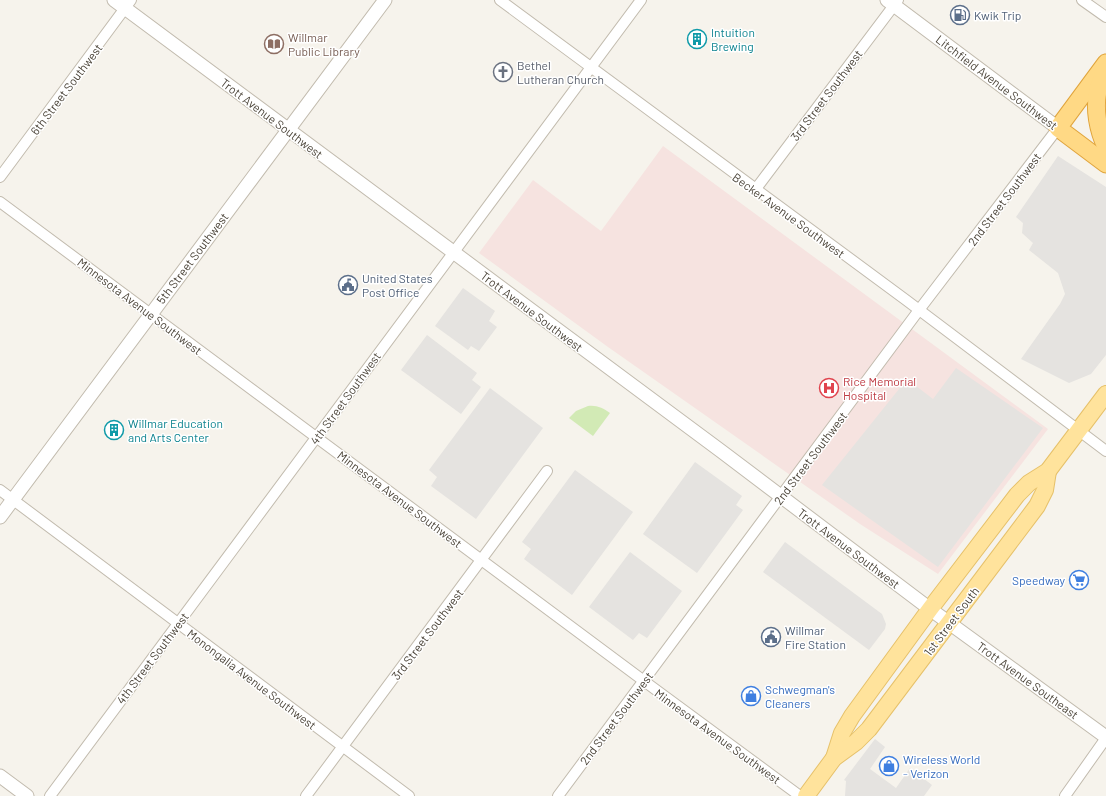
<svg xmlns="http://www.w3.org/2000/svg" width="1106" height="796" viewBox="0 0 1106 796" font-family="Barlow,sans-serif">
<rect width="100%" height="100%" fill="#f6f3ec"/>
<polygon fill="#f6e3e0" points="663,146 1048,429 938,574 860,524 608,347 479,253 533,180 601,231"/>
<path fill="#d2eab5" d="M588,406c9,-1 15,2 22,7l-17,23 -24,-18 7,-7z"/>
<g fill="#e5e3e0">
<polygon points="1058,156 1106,187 1106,355 1091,374 1069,383 1021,359 1060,304 1065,294 1058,273 1029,250 1033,243 1022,233 1023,223 1016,217"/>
<polygon points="463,288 495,311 489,321 497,327 479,351 471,346 468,350 435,326"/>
<polygon points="427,335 477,373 472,380 481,387 461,414 401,370"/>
<polygon points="956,368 1043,428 938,567 822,485 907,379 933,399"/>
<polygon points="490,388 543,428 476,519 431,486 437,477 429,470"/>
<polygon points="695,462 742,496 736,505 743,510 697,573 643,534"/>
<polygon points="575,470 633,512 572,595 524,559 531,549 522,542"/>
<polygon points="785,542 882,614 886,624 885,629 869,650 763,572"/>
<polygon points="630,552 682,591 647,638 639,633 633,640 589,607"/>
<polygon points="875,739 885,747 870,769 896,788 910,768 932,785 924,796 845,796 846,781 844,780"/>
</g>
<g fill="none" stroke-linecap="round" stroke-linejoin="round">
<g stroke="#c2bbae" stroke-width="12">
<g id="minor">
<polyline points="500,0 906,300 1106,451"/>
<polyline points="1082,0 1106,17"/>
<polyline points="0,177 131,0"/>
<polyline points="755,190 898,0"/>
<polyline points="0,202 644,681 800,796"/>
<polyline points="0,490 409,796"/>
<polyline points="50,796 641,0"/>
<polyline points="306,796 547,471"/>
<polyline points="558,796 919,310 1058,128"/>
<polyline points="1065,796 1106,738"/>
</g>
</g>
<g stroke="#c2bbae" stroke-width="15">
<g id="tertiary">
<polyline points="114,0 721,451 930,609 1106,737"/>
<polyline points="887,0 1058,128"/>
<polyline points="0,517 385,0"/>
<polyline points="0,776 27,796"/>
</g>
</g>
<g stroke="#e6c16a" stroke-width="18">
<g id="primary">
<polyline points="834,758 842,733 852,716 930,609 1017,495 1029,483 1048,471 1106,394"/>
<polyline points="806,796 834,758 856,742 869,729 1037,506 1045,490 1048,471"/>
</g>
</g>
<g stroke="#e0a43c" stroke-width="19">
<g id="trunk">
<polyline points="1106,63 1058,128 1106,164"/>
<path d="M1104,72c-2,6 -4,12 -6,19 -4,18 0,39 8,56"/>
</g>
</g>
<use href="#minor" stroke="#fff" stroke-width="10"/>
<use href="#tertiary" stroke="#fff" stroke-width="13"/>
<use href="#primary" stroke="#ffe39c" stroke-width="16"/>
<use href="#trunk" stroke="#ffd985" stroke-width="17"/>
</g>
<defs>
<g id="fuel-ring" transform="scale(1)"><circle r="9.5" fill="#fff" stroke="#5c6f8a" stroke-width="1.5"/><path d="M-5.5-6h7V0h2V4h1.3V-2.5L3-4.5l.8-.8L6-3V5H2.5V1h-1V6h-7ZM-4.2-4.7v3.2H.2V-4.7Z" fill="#5c6f8a"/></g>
<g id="building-ring" transform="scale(1)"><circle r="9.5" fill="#fff" stroke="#0f9aa8" stroke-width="1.5"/><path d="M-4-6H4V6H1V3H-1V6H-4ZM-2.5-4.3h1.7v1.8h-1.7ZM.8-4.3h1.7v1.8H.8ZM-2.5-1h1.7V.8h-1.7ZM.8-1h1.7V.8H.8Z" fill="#0f9aa8"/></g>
<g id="library-ring" transform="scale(1)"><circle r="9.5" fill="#fff" stroke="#8d6e63" stroke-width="1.5"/><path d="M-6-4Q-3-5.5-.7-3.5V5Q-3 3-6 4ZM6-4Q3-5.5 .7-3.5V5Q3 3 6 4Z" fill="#8d6e63"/></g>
<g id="church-ring" transform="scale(1)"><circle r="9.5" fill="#fff" stroke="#6b7280" stroke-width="1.5"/><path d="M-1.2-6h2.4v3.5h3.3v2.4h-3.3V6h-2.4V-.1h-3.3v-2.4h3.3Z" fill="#6b7280"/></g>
<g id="civic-ring" transform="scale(1)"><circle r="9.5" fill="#fff" stroke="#5c6f8a" stroke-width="1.5"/><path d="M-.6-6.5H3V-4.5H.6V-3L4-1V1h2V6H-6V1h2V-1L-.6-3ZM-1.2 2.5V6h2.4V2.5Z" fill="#5c6f8a"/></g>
<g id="hospital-ring" transform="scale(1)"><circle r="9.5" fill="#fff" stroke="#e0444e" stroke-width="1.5"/><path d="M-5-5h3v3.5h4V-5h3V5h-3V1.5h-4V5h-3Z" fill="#e0444e"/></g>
<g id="supermarket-ring" transform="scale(1)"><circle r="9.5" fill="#fff" stroke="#3f7fe0" stroke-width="1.5"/><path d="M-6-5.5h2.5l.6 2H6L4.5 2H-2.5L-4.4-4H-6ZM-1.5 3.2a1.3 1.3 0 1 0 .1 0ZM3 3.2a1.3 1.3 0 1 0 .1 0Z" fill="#3f7fe0"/></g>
<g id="shop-ring" transform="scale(1)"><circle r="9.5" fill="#fff" stroke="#3f7fe0" stroke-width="1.5"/><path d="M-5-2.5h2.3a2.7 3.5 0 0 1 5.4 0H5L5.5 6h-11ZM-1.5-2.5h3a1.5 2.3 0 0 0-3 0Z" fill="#3f7fe0"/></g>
</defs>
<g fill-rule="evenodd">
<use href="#fuel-ring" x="960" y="15"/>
<use href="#building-ring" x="697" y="39"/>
<use href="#library-ring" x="274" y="44"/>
<use href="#church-ring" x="503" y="72"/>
<use href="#civic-ring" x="348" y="285"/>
<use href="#hospital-ring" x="829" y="388"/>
<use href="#building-ring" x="114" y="430"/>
<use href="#supermarket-ring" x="1079" y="580"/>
<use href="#civic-ring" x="771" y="637"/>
<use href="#shop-ring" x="751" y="696"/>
<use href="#shop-ring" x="889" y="766"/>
</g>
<g text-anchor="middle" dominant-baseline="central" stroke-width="3" stroke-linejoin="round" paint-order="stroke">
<g font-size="12" fill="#4e5e75" stroke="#fff" text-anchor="start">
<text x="974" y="15">Kwik Trip</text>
<text x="362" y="278">United States<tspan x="362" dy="14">Post Office</tspan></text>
<text x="785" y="630">Willmar<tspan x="785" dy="14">Fire Station</tspan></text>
</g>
<g font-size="12" fill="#0d838f" stroke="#fff" text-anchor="start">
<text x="711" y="32">Intuition<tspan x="711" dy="14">Brewing</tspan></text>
<text x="128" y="423">Willmar Education<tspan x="128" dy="14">and Arts Center</tspan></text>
</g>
<g font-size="12" fill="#785e54" stroke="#fff" text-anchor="start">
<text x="288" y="37">Willmar<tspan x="288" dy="14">Public Library</tspan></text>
</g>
<g font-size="12" fill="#5b616d" stroke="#fff" text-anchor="start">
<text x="517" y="65">Bethel<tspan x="517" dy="14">Lutheran Church</tspan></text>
</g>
<g font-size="12" fill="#4b4439" stroke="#fff">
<text transform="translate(997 82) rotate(37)">Litchfield Avenue Southwest</text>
<text transform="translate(66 89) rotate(-53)">6th Street Southwest</text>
<text transform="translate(826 95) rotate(-53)">3rd Street Southwest</text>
<text transform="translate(272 118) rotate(37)">Trott Avenue Southwest</text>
<text transform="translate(1004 199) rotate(-53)">2nd Street Southwest</text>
<text transform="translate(789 215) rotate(36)">Becker Avenue Southwest</text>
<text transform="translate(192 258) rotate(-53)">5th Street Southwest</text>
<text transform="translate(140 306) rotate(37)">Minnesota Avenue Southwest</text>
<text transform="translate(532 311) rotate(37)">Trott Avenue Southwest</text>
<text transform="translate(345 398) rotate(-54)">4th Street Southwest</text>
<text transform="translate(810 458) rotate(-53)">2nd Street Southwest</text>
<text transform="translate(400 499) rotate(37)">Minnesota Avenue Southwest</text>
<text transform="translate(849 548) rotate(37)">Trott Avenue Southwest</text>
<text transform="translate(951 621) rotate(-53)">1st Street South</text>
<text transform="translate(427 634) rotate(-53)">3rd Street Southwest</text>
<text transform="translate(152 658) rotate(-53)">4th Street Southwest</text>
<text transform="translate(252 679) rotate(37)">Monongalia Avenue Southwest</text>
<text transform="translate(1028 680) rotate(36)">Trott Avenue Southeast</text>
<text transform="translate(616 718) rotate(-53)">2nd Street Southwest</text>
<text transform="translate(718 736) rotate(36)">Minnesota Avenue Southwest</text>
</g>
<g font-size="12" fill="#be3a42" stroke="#fff" text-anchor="start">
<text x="843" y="381">Rice Memorial<tspan x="843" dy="14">Hospital</tspan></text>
</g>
<g font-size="12" fill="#366cbe" stroke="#fff" text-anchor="start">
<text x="1065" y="580" text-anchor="end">Speedway</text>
<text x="765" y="689">Schwegman's<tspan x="765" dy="14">Cleaners</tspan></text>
<text x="903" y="759">Wireless World<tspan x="903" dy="14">- Verizon</tspan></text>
</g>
</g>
</svg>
